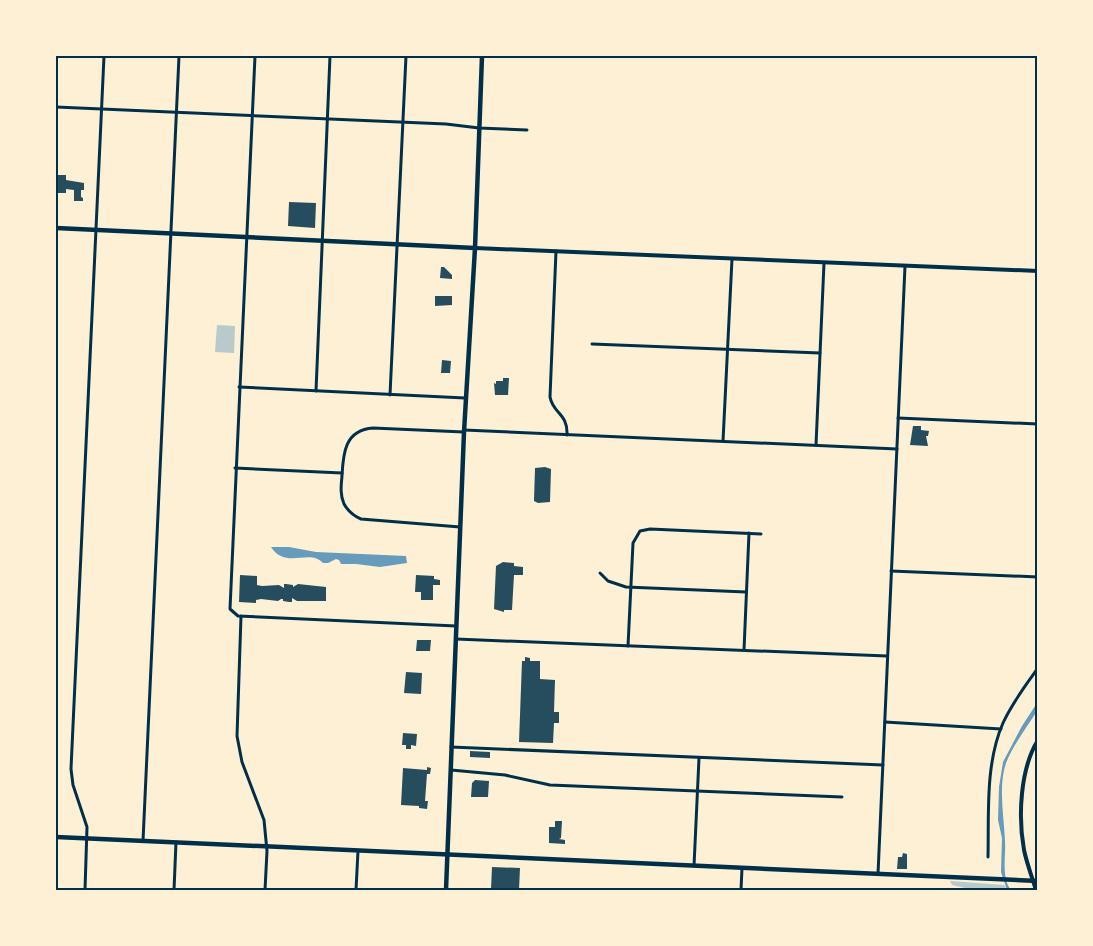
<svg xmlns="http://www.w3.org/2000/svg" width="1093" height="946" viewBox="0 0 1093 946" font-family="'Noto Sans',sans-serif">
<rect width="100%" height="100%" fill="#fdf0d5"/>
<g fill="#b9caca">
<polygon points="217,325 235,326 234,353 215,352"/>
<polygon points="950,881 1004,885 1007,890 969,890 965,888 952,885"/>
</g>
<g fill="#669bbc">
<path d="M271,547h18l27,5 90,4 1,7 -27,4 -24,-3h-15l-2,-4 -3,-1 -8,4h-5c-13,-15 -37,7 -52,-16z"/>
<path d="M1037,703v8c-10,16 -24,34 -31,52 -8,24 -2,53 -1,78 1,15 -4,37 6,49h-4l-6,-18 1,-34 -4,-18 1,-33 4,-25 19,-36z"/>
</g>
<g fill="#264d5e">
<polygon points="57,175 66,175 66,180 84,183 84,190 81,190 81,197 83,198 83,201 74,201 74,190 66,189 66,193 57,193"/>
<polygon points="289,202 316,203 315,228 288,226"/>
<polygon points="441,267 444,267 452,275 452,279 440,278"/>
<polygon points="435,296 452,296 452,305 435,306"/>
<polygon points="442,360 451,361 450,373 441,373"/>
<polygon points="503,378 509,378 508,395 495,395 494,383 496,384 496,381 503,381"/>
<polygon points="913,426 921,426 921,430 929,431 928,436 926,436 928,446 910,445"/>
<polygon points="545,467 551,469 550,502 538,503 534,501 535,468"/>
<polygon points="503,562 514,563 514,566 523,567 523,575 514,575 512,610 504,610 504,612 494,609 496,566"/>
<polygon points="240,575 257,576 257,585 262,586 279,585 284,588 284,584 286,584 293,585 293,587 298,584 326,587 326,601 297,601 292,598 292,602 289,602 283,601 283,599 281,599 278,601 261,599 256,600 256,603 239,602"/>
<polygon points="416,575 434,576 434,579 440,580 440,585 433,585 433,600 421,600 421,592 415,592"/>
<polygon points="417,640 431,640 430,651 416,651"/>
<polygon points="525,657 530,658 530,661 540,661 540,679 555,680 554,712 559,712 559,723 554,723 553,743 519,742 522,661 525,661"/>
<polygon points="406,672 422,673 421,694 404,693"/>
<polygon points="403,733 417,734 416,746 411,745 411,749 406,749 406,745 402,745"/>
<polygon points="470,751 490,752 490,758 470,757"/>
<polygon points="427,767 431,768 430,774 427,774 425,801 428,801 427,809 419,808 419,806 401,805 403,768 427,770"/>
<polygon points="475,780 489,781 488,797 471,797 472,783"/>
<polygon points="555,821 562,821 561,838 559,839 565,840 565,844 549,843 549,827 555,827"/>
<polygon points="903,853 907,854 907,869 897,869 898,857 902,857"/>
<polygon points="492,867 520,868 519,890 491,889"/>
</g>
<g fill="none" stroke-linecap="round" stroke-linejoin="round">
<g stroke="#003049" stroke-width="3">
<polyline points="255,56 230,609 238,616 456,626"/>
<polyline points="56,107 446,124 479,128 527,130"/>
<path d="M556,251l-6,146c3,17 18,16 17,38"/>
<polyline points="592,344 820,353"/>
<polyline points="239,387 465,398"/>
<polyline points="316,391 330,56"/>
<polyline points="390,395 406,56"/>
<polyline points="898,418 1038,424"/>
<polyline points="464,430 897,449"/>
<polyline points="723,441 732,259"/>
<polyline points="816,445 824,263"/>
<polyline points="235,468 342,473"/>
<path d="M460,527l-99,-8c-7,-3 -13,-8 -17,-15 -4,-9 -3,-18 -2,-28 1,-23 3,-46 31,-48l91,4"/>
<polyline points="891,571 1038,577"/>
<polyline points="600,573 608,581 626,587 746,592"/>
<polyline points="241,616 237,736 242,762 264,820 267,851 265,890"/>
<polyline points="456,639 887,656"/>
<polyline points="628,646 633,543 640,531 650,529 761,534"/>
<polyline points="744,650 749,533"/>
<polyline points="885,722 1001,729"/>
<polyline points="451,747 883,765"/>
<polyline points="451,770 505,775 550,785 842,797"/>
<polyline points="143,841 179,56"/>
<path d="M988,857c1,-43 -3,-93 15,-134 9,-20 22,-37 35,-55"/>
<polyline points="694,866 699,758"/>
<polyline points="878,874 905,266"/>
<polyline points="85,890 87,827 73,785 71,769 104,56"/>
<polyline points="174,890 176,842"/>
<polyline points="356,890 358,851"/>
<polyline points="741,890 742,868"/>
</g>
<g stroke="#003049" stroke-width="4">
<polyline points="475,248 1038,271"/>
<path d="M1036,890c-4,-13 -9,-26 -12,-40 -6,-33 -4,-81 14,-110"/>
</g>
<g stroke="#003049" stroke-width="4.5">
<polyline points="56,228 475,248"/>
<polyline points="56,837 1038,881"/>
<polyline points="446,890 464,432 475,248 482,56"/>
</g>
</g>
<rect width="1093" height="946" fill="none" stroke="#fdf0d5" stroke-width="114"/>
<rect x="57" y="57" width="979" height="832" fill="none" stroke="#003049" stroke-width="2"/>
</svg>
